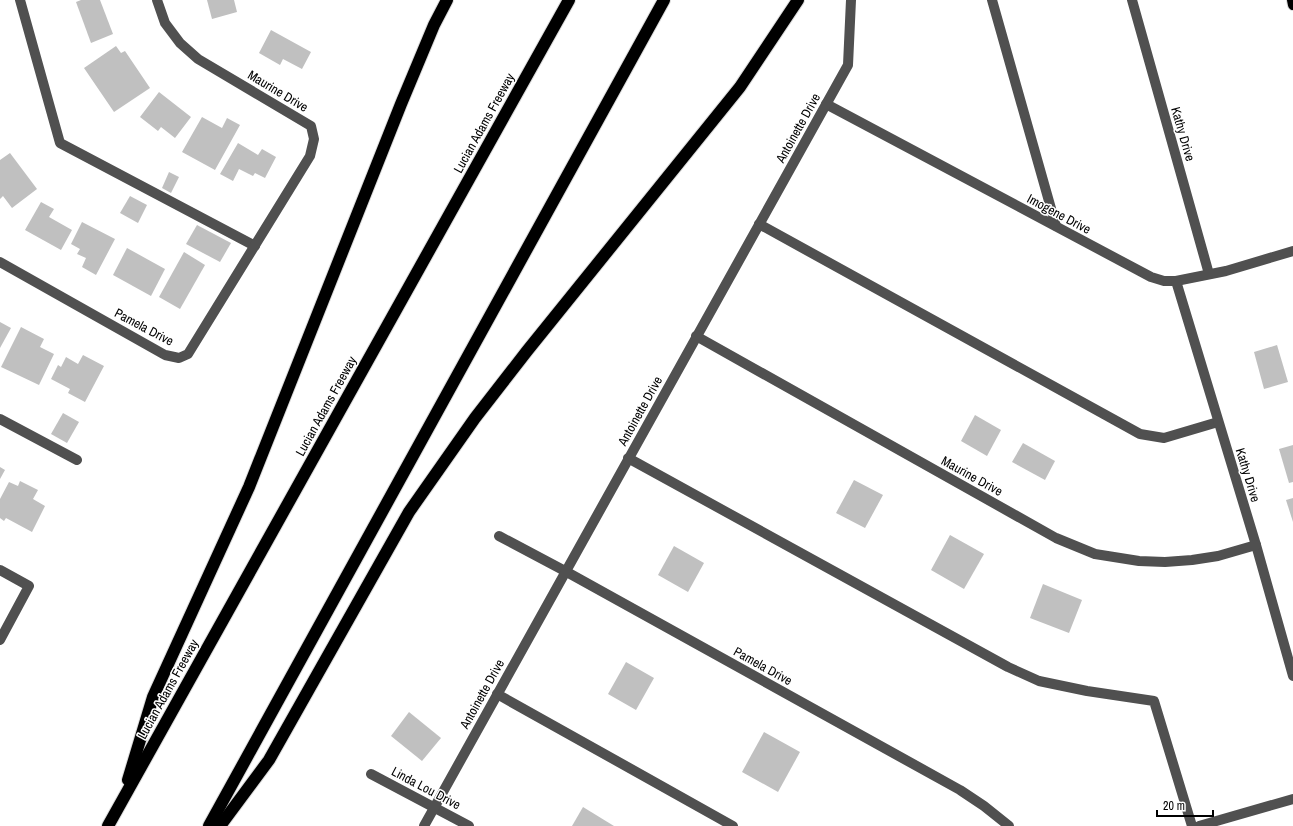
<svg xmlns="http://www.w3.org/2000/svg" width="1293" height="826" viewBox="0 0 1293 826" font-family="'Archivo Narrow',sans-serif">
<rect width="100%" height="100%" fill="#fff"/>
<g fill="#c0c0c0">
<polygon points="81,0 100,0 113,34 91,43 76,2"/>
<polygon points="207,0 234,0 237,12 212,19"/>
<polygon points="271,30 311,52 302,69 283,59 280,65 259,53"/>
<polygon points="116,46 121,53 125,51 150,88 114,112 84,68"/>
<polygon points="159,92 191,117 175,138 161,127 158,131 140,117"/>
<polygon points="202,117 222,128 227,118 240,125 215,170 182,152"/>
<polygon points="238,143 258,155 262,149 276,157 265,178 255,173 253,176 239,169 233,181 220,174"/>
<polygon points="10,153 37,189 12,208 3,196 0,199 0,160"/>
<polygon points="169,172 179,177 171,193 162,188"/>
<polygon points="130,196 147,205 138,223 120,213"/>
<polygon points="41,202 54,209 49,217 72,230 61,250 25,230"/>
<polygon points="82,222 115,239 96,275 82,267 86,258 77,254 80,249 71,244"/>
<polygon points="197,225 231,243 220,262 186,244"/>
<polygon points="127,248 165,269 151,296 113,275"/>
<polygon points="184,252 205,265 180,309 159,297"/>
<polygon points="0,322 11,328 0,348"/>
<polygon points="21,327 44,339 40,347 54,354 39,385 1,367"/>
<polygon points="1277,345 1288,382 1264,389 1254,352"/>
<polygon points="83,355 104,366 85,402 68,393 70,389 51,379 58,365 61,367 66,357 78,364"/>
<polygon points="63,413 79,422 67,443 51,434"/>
<polygon points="975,415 1001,430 987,456 961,441"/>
<polygon points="1023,443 1055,461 1045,480 1012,462"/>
<polygon points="1293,445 1293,482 1289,483 1279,449"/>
<polygon points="0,467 5,470 0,479"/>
<polygon points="854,480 883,495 865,528 836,513"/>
<polygon points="20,481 38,490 33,499 45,506 32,532 6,518 4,521 0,518 0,499 9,482 18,486"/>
<polygon points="1293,498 1293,522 1286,500"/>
<polygon points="950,535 984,554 964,589 931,570"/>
<polygon points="674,546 704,563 688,592 658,575"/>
<polygon points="1043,584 1082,600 1069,633 1030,618"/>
<polygon points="626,662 654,678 636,710 608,694"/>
<polygon points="409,712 441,738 422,761 391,736"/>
<polygon points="764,732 800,752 778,792 742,772"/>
<polygon points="583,807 614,826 572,826"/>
</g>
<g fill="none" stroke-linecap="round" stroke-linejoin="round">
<g stroke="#dbdbdb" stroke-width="12">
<polyline id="major" points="1292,0 1293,5"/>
</g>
<g stroke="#dbdbdb" stroke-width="14">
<g id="highway">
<polyline points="128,780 153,697 249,487 401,104 434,25 447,0"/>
<polyline points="108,826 569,0"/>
<polyline points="209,826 664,0"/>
<polyline points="220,826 269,760 409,512 475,418 527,351 740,87 798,0"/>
</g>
</g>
<g stroke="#505050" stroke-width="10">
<polyline points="20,0 60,143 255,246"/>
<polyline points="992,0 1056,226"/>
<polyline points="1132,0 1209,274"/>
<polyline points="826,104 1151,277 1164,281 1176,281 1226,271 1293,251"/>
<polyline points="759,224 1140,434 1164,438 1218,422"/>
<polyline points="0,262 165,355 179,358 188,354 310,156 314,139 311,126 198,59 180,43 165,23 157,0"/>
<polyline points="1176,281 1256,545 1293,676"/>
<polyline points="696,336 1056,538 1095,554 1139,561 1165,562 1192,560 1218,556 1256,545"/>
<polyline points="0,419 77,460"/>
<polyline points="628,458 1008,667 1039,681 1087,691 1154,701 1192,826"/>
<polyline points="499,536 565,571 960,790 984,806 1009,826"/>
<polyline points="0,570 29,586 0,640"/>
<polyline points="497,694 733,826"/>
<polyline points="371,774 469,826"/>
<polyline points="424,826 848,65 851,0"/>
<polyline points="1199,826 1293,799"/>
</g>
<use href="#major" stroke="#000" stroke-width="10"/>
<use href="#highway" stroke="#000" stroke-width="12"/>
</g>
<g text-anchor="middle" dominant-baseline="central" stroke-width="3" stroke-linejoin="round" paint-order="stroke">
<g font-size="13" fill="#000" stroke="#fff">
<text transform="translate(278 91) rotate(31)">Maurine Drive</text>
<text transform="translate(484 123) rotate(-61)">Lucian Adams Freeway</text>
<text transform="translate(798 128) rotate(-61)">Antoinette Drive</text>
<text transform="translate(1183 134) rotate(74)">Kathy Drive</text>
<text transform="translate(1059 214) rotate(28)">Imogene Drive</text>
<text transform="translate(144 327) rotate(28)">Pamela Drive</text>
<text transform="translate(326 406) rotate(-61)">Lucian Adams Freeway</text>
<text transform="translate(640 411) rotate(-61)">Antoinette Drive</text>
<text transform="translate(1248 475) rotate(73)">Kathy Drive</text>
<text transform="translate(972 476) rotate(29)">Maurine Drive</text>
<text transform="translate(763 666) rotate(29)">Pamela Drive</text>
<text transform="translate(168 689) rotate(-61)">Lucian Adams Freeway</text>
<text transform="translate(482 694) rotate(-61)">Antoinette Drive</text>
<text transform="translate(426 788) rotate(28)">Linda Lou Drive</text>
</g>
</g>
<path d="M1157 810v6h56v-6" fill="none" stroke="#000000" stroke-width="2"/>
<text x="1163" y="810" font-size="12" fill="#000000" stroke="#ffffff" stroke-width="3" paint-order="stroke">20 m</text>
</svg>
